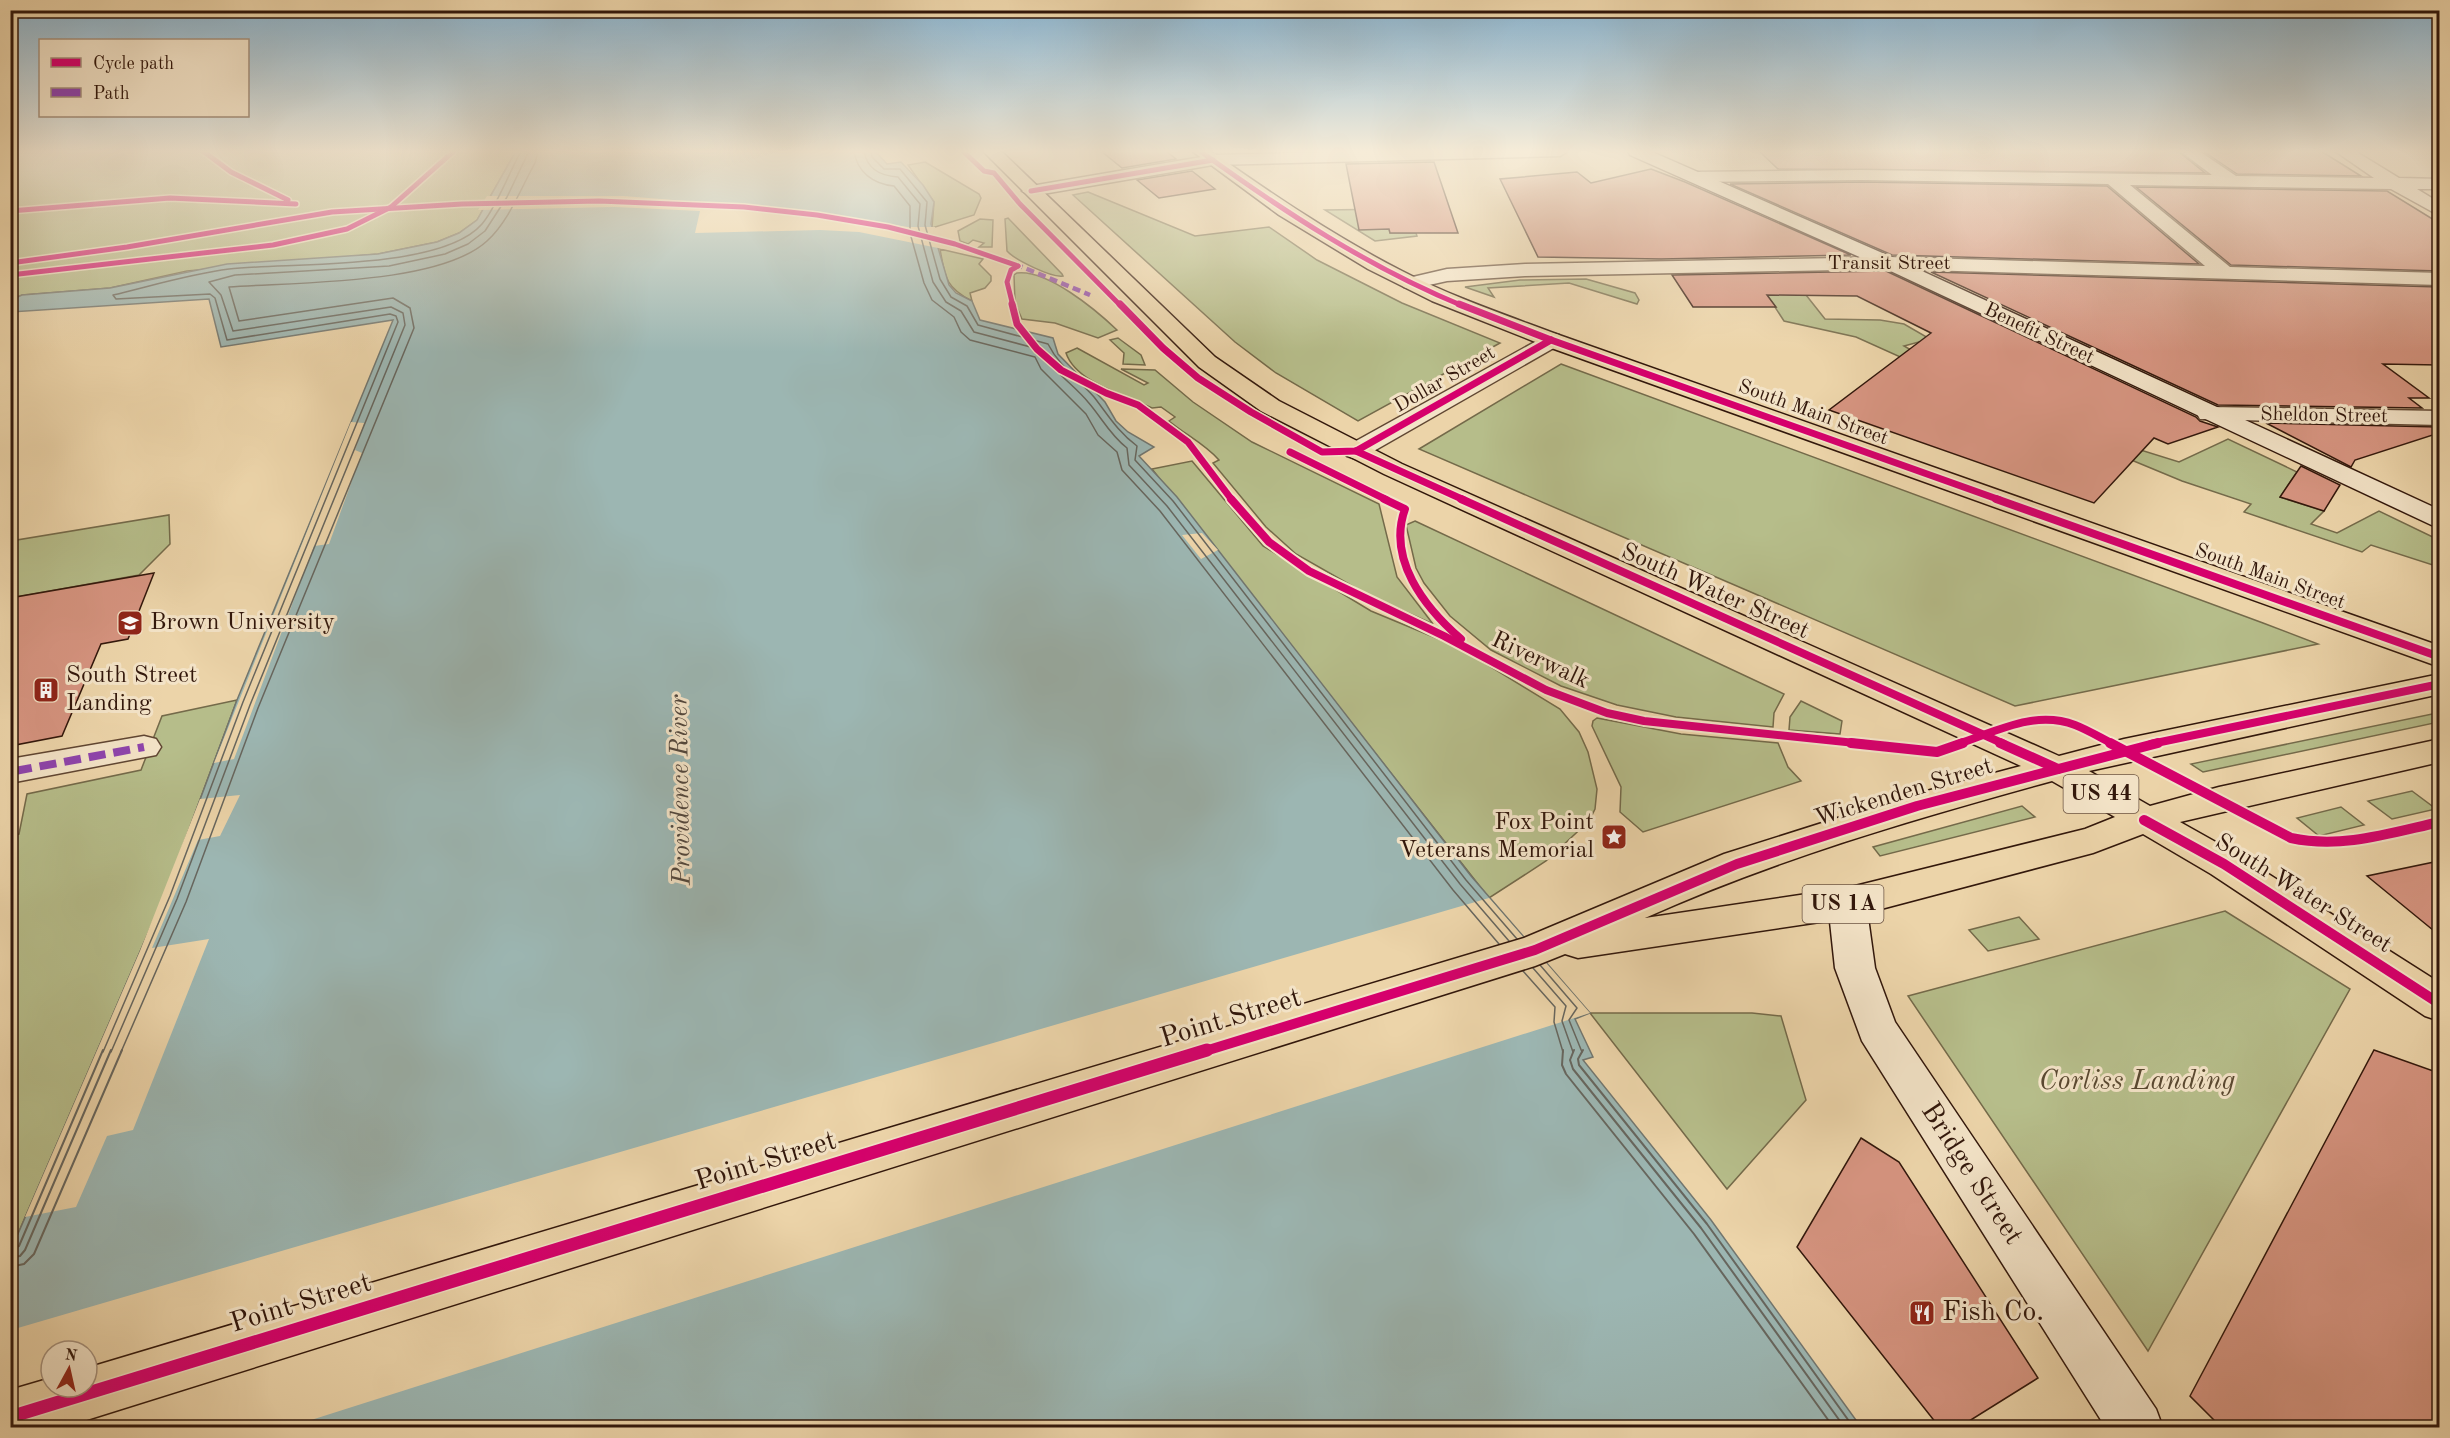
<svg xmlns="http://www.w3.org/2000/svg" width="2450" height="1438" viewBox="0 0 2450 1438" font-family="'Old Standard TT',serif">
<rect width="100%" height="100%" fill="#ecd4a9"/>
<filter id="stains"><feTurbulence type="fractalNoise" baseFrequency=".00333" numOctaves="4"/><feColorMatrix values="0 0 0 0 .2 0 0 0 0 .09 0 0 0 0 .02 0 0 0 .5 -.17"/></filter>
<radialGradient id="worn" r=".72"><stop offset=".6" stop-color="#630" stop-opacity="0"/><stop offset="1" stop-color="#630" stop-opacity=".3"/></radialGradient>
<g fill="#b6bd8a" stroke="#746a4a" stroke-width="1.5">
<polygon points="10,151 516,151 477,220 459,233 437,242 378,254 187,271 110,288 22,295 11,300"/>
<polygon points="925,162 979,194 981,198 974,215 932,228 934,202 908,165"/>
<polygon points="1088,192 1195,236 1269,227 1317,260 1402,303 1500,343 1358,421 1276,373 1235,342 1073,195"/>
<polygon points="1394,209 1359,229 1389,229 1390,233 1416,233 1417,236 1375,241 1325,210"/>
<path d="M1008,218l54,56 1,2c-11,2 -48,-16 -56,-25l-2,-32z"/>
<polygon points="980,219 993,220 992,247 979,247 984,243 973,240 968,244 960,241 958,231"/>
<path d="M940,249l43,10 -4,5 12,12v5l-6,7 -15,5 2,8c-27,-14 -27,-24 -32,-52z"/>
<path d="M1017,273c30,-4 79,37 100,57l-19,8 -43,-15 -33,-4 -7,-16 -1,-28z"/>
<polygon points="1586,279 1635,293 1639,300 1637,304 1569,283 1488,288 1494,297 1465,287 1520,280"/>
<polygon points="1760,284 1806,295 1825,319 1880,320 1904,324 1930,339 1904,346 1954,375 2070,428 2179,462 2228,439 2297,472 2280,497 2324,511 2311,524 2337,533 2379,511 2439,540 2439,567 2371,545 2362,552 2244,512 2251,504 2182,481 2100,447 1856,337 1784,321"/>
<polygon points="1118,338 1141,355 1145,365 1123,364 1124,353 1110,340"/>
<path d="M1077,348l67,37 4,-2 -27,-14 34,1 38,32 59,40 127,62 18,73 36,47 -65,-29 -72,-41 -30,-27 -53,-64 6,-3c-14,-16 -33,-25 -50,-39l6,-4 -14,-10 -9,1c-26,-13 -76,-25 -86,-55z"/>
<polygon points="1561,364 2263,623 2318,644 2015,706 1419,449"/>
<polygon points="1192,461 1263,546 1371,611 1460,648 1560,709 1579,732 1588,752 1597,789 1595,809 1589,821 1546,861 1489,898 1152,469"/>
<polygon points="169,515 170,544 139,575 11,598 11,541"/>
<polygon points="1415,521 1784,694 1774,713 1773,727 1676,717 1617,705 1561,686 1491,650 1450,616 1424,583 1416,568 1406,525"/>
<polygon points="237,700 165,894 11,1250 10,836 19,834 27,794 141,770 162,716"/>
<polygon points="1801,701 1842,721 1840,734 1789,730 1790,717"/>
<polygon points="2437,713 2439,714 2439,722 2203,772 2191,764"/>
<polygon points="1597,718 1681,734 1778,743 1788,767 1801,781 1643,832 1620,812 1621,787 1592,726 1593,721"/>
<polygon points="2412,791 2436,809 2392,819 2368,801"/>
<polygon points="2022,806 2035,817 1880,856 1873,847"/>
<polygon points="2341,807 2364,825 2319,836 2297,818"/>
<polygon points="2225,911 2350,989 2148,1351 1908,996"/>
<polygon points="2019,917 2039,939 1988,951 1969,930"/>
<polygon points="1590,1013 1752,1013 1781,1016 1806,1100 1727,1189"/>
</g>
<path fill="#9cb6b2" stroke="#72766f" stroke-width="1.5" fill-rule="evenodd" d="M516,151h359l12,13 14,-2 22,23 11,17 -3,22 18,61 7,8 16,8 8,19 73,18 5,16 47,48 11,19 12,11 26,15 -15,9 38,41 294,379 119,137 -15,6 18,38 -10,3 128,160 150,207h-1850v-177l154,-356 72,-194 156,-380 -172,27 -12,-48 -198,13v-12l11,-5 88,-7 117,-24 151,-10 59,-12 22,-9 18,-13zM51,1351h36v36h-36z"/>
<g fill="#ecd4a9" fill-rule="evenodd">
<polygon points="487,196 623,196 799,210 908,227 935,227 943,249 859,232 820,230 695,233 700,211 615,207 478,210"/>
<polygon points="351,422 364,423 355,450 362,453 329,544 314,546 234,759 214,763"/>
<polygon points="1202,533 1218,550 1201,559 1182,535"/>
<polygon points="240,795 220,836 198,840 152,948 209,939 133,1130 107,1136 76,1207 25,1217 140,951 200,799"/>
<path d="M1489,898l101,115 -1304,415 -275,-1v-97zM51,1351h36v36h-36z"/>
</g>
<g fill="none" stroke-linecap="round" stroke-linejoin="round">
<g stroke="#67665e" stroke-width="1.5">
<path d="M854,151c3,21 19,33 40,35l16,20v27l14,50 8,17 22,17 7,15 9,8 65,17 6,12 45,45 12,21 19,17 5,18 38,41 293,379 46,54"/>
<path d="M864,151c3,18 16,25 34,26l22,27 -2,22 15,56 13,20 15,9 13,21 68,18c11,22 31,34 46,52 14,16 22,33 39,46l2,17 38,41 293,378 49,57"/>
<path d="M871,151l1,6 12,12h16l27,33 -2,23 15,54 11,18 16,9 11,19 70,19c11,22 30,35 46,53 14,18 24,35 43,49l-2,14 38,41 293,379 51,59"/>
<polyline points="1540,965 1577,1008 1569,1020 1582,1052"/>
<polyline points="1533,968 1566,1006 1562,1021 1573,1052"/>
<polyline points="1523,971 1555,1007 1554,1022 1563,1052"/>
<path d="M103,1052l67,-156 73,-194 155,-380 -2,-6 -6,-2 -163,26 -12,-42 -5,-4 -94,5 -3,-4c38,-9 77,-21 116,-26 60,-7 212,2 253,-45 14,-16 28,-53 39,-73"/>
<polyline points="111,1052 177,899 250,705 405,325 403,313 391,307 233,331 221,295 209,282 235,275 389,266 445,254 468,244 485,231 507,197 529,151"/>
<path d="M121,1052l65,-150 72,-194 156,-380 -4,-20 -17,-10 -154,23 -10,-34c65,-5 210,-2 258,-46 22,-20 34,-53 48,-78l3,-12"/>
</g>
<g stroke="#67665e" stroke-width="2">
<polyline points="1563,1050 1562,1065 1566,1074 1694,1234 1834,1428"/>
<polyline points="1574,1050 1570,1060 1573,1069 1701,1228 1845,1428"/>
<polyline points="1583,1050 1578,1059 1579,1065 1707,1224 1854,1428"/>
<polyline points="10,1250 19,1246 103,1050"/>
<polyline points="10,1258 20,1256 25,1250 111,1050"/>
<polyline points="10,1267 24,1264 34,1254 122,1050"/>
</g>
</g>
<g fill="#d69480" stroke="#32170b" stroke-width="1.5">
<polygon points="1101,151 1166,151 1176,159 1122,168"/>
<polygon points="1759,151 2178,151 2205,173 1778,169"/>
<polygon points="2203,151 2321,151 2361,176 2237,174"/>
<polygon points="1434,162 1458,233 1390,233 1389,229 1359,230 1346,164"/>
<polygon points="1651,169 1685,182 1851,255 1661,259 1538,257 1500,179 1577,172 1591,183"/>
<polygon points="1192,171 1215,189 1159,198 1137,180"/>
<polygon points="1861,182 2107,186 2199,264 1892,255 1730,184"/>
<polygon points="2136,187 2387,191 2439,223 2439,271 2231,265"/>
<polygon points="1886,271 2196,417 2200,421 2218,427 2168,444 2154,438 2094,503 1829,410 1931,333 1857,296 1767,295 1776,307 1693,307 1672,275"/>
<polygon points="1931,272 2439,287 2439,365 2383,364 2429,398 2409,398 2422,408 2218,405"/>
<polygon points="2266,423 2439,427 2439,433 2355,460 2351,467"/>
<polygon points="2301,466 2340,485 2324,511 2280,497"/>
<polygon points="154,573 128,639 101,644 62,736 10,746 10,598"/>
<polygon points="2439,861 2439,935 2367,876"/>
<polygon points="2374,1050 2439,1073 2439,1428 2222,1428 2190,1396"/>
<polygon points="1861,1138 1899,1162 2038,1378 1958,1428 1940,1428 1797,1247"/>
</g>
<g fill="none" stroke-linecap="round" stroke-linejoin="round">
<g stroke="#604632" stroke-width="3">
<g id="street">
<polygon points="1363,151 1568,151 1560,156 1213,165 1031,196 1022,191 1031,186 1213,155"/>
<polygon points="2180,151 2199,151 2236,176 2374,178 2335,151 2355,151 2399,178 2440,179 2440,189 2417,189 2440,203 2440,216 2391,189 2130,185 2230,267 2440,273 2440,285 1889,269 1525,276 1447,281 1411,289 1404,287 1401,283 1404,279 1447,269 1525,264 1889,257 2205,266 2108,184 1861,180 1693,182 1684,177 1693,172 1861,170 2212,175"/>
<polygon points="1551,333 1559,335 1562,340 1559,345 1365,456 1356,459 1347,456 1343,451 1347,446"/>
<polygon points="2209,407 2440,411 2440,425 2200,419 2197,414 2200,409"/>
<polygon points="144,736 156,739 161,747 156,755 10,783 10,759"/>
</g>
</g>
<g stroke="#32170b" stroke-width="3">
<g id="secondary">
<polygon points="1628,151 1650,151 1896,259 2440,510 2440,529 1882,267 1630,155"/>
<polygon points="1847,888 1861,893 1866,903 1875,968 1895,1022 2156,1409 2163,1428 2106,1428 1862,1041 1835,968 1828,903 1833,893"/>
</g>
</g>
<g stroke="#32170b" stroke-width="3">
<g id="primary">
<path d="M983,151h18l214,206 64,44 123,63 657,292 65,-17 316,-65v20l-351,77 61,35 69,-19 221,-48v23l-260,60 57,32 203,129v38l-15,-5 -214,-142 -68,-40 -50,19 -246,65 -269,40 -13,-4 -30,12 -1474,462h-51v-38l41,-12v9h36v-19l1437,-430 200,-84 180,-57 117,-31 -637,-292 -123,-63 -62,-44zM2052,781l63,36 -30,12 -238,59 -202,30c131,-59 269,-99 407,-137z"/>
<path d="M1192,151h19c61,43 124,86 191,120 50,26 104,44 157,64l881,311v21l-897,-322 -111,-44 -64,-32 -89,-54z"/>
</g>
</g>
<use href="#street" fill="#f3e3c7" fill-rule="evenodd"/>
<use href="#secondary" fill="#f3e3c7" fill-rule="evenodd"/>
<use href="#primary" fill="#ecd4a9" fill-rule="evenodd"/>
<polyline stroke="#8e44ad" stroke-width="4.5" stroke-dasharray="8 4.5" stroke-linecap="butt" points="1015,264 1090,295"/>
<polyline stroke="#8e44ad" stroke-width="8" stroke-dasharray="17 8" stroke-linecap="butt" points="15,771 144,747"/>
<g stroke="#f3e3c7" stroke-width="8">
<g id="cycleway-far4">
<polyline points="203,151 231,172 288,200"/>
<polyline points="963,151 984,171 994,173 1020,204 1121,306"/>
<path d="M1200,151c83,60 168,116 263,155"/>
<polyline points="1031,191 1213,160"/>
<polyline points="10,211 170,198 296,204"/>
<polyline points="10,263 127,247 332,212 462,204 599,201 744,207 817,215 888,227 955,244 1018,266"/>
<polyline points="10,275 273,245 347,229 391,207 454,151"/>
<polyline points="1013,306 1007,282 1011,270 1018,266"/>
</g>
</g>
<g stroke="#f3e3c7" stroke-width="10">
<g id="cycleway-far3">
<polyline points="1012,304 1017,324 1037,349 1061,370 1106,393 1138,405 1188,442 1232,500"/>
<polyline points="1120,304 1163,348 1198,378 1251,412 1322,452 1356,451 1551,340"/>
<polyline points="1459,304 1551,340 2000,500"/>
<polyline points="1356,451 1464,500"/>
<polyline points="1290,452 1387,500"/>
</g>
</g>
<g stroke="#f3e3c7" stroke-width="12">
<g id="cycleway-far2">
<polyline points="1231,499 1269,542 1309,571 1444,636 1546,690 1607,713 1644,721 1865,744"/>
<path d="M1384,499l21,10c-18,50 19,98 56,130"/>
<polyline points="1461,499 2004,744"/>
<polyline points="1996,499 2440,657"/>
<path d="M1958,744c39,-13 77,-34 117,-19 13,5 26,13 38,19"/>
<polyline points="2151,744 2440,684"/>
</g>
</g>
<g stroke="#f3e3c7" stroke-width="14">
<g id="cycleway-far1">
<polyline points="1851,743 1937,752 1963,743"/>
<polyline points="2000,743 2058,769"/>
<path d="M2110,743l181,95c51,11 99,-5 149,-16"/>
<polyline points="2144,820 2224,864 2440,1004"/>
<polyline points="1202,1052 1535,950 1737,864 1917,806 2158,743"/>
</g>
</g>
<g stroke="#f3e3c7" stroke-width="16">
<polyline id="cycleway" points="10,1417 1207,1050"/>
</g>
<use href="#cycleway-far4" stroke="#d6006c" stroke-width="5"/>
<use href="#cycleway-far3" stroke="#d6006c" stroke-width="7"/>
<use href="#cycleway-far2" stroke="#d6006c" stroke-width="8"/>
<use href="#cycleway-far1" stroke="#d6006c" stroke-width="10"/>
<use href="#cycleway" stroke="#d6006c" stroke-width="13"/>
</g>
<linearGradient id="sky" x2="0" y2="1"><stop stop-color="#89b5d2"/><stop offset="0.43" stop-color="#f6ecd8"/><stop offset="1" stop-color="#f6ecd8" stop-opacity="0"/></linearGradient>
<rect width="2450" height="352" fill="url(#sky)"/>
<defs>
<g id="university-square" transform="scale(1.35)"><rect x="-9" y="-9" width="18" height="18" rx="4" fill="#8f2418" stroke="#f3e3c7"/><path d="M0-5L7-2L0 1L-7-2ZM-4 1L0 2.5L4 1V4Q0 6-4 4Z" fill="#fff"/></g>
<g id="building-square" transform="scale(1.35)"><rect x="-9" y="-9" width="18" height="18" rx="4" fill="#8f2418" stroke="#f3e3c7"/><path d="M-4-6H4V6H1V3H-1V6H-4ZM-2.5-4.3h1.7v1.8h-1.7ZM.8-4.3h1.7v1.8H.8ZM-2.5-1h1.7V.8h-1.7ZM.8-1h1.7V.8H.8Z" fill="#fff"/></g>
<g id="sight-square" transform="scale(1.35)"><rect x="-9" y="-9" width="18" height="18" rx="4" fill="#8f2418" stroke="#f3e3c7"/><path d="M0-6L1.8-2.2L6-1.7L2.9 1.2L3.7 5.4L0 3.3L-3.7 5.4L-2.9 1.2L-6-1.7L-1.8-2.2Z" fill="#fff"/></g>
<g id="restaurant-square" transform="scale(1.35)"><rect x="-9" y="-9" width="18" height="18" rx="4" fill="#8f2418" stroke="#f3e3c7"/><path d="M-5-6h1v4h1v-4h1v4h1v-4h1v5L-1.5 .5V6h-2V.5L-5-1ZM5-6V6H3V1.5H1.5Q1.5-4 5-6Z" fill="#fff"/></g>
</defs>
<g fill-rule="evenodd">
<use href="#university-square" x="130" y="623"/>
<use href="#building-square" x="46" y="690"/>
<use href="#sight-square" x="1614" y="837"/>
<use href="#restaurant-square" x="1922" y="1313"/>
</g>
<g text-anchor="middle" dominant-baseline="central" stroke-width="6" stroke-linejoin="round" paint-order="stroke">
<g font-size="20" fill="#32170b" stroke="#f3e3c7">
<text x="1889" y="264">Transit Street</text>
<text transform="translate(2039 334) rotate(25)">Benefit Street</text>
<text transform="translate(1445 380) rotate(-30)">Dollar Street</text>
<text transform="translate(1813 413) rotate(20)">South Main Street</text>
<text transform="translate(2324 416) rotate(1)">Sheldon Street</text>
<text transform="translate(2270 577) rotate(20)">South Main Street</text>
</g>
<g fill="#f3e3c7" stroke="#6c5443" stroke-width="1.5">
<rect x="2063.5" y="775" width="75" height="38" rx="4.5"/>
<rect x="1802.5" y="885" width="81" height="38" rx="4.5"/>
</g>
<g font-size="22" font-weight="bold" fill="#32170b">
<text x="2101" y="794">US 44</text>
<text x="1843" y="904">US 1A</text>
</g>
<g font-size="24" fill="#32170b" stroke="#f3e3c7">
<text transform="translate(1715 592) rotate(24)">South Water Street</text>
<text transform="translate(1540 661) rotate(25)">Riverwalk</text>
<text transform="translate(1904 793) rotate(-17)">Wickenden Street</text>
<text transform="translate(2303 894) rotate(32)">South Water Street</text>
</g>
<g font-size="24" fill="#32170b" stroke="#f3e3c7" text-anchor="start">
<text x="150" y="623">Brown University</text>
<text x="66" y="676">South Street<tspan x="66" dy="28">Landing</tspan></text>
<text x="1594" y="823" text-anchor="end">Fox Point<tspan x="1594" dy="28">Veterans Memorial</tspan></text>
</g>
<g font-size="26" font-style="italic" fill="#52473d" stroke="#f3e3c7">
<text transform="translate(681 790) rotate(-91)">Providence River</text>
</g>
<g font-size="28" fill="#32170b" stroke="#f3e3c7">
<text transform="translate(1231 1019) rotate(-17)">Point Street</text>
<text transform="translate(766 1162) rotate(-17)">Point Street</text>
<text transform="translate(1971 1174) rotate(57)">Bridge Street</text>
<text transform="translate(301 1304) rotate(-17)">Point Street</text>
</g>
<g font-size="28" font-style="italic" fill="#5a4931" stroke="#f3e3c7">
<text x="2137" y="1082">Corliss Landing</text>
</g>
<g font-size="28" fill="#32170b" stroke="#f3e3c7" text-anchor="start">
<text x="1942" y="1313">Fish Co.</text>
</g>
</g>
<rect width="2450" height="1438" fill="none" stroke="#ecd4a9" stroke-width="36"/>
<rect x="12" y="12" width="2426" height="1414" fill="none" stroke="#32170b" stroke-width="3"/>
<rect x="18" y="18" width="2414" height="1402" fill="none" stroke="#32170b" stroke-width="1.5"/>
<rect x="39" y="39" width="210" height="78" fill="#f3e3c7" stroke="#a6917c" stroke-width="1.5"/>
<rect x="51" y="58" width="30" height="9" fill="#d6006c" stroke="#a6917c" stroke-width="1.5"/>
<text x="93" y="69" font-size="18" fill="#32170b">Cycle path</text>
<rect x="51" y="88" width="30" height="9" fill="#8e44ad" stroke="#a6917c" stroke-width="1.5"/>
<text x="93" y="99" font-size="18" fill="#32170b">Path</text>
<g transform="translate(69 1369) rotate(8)"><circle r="28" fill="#f3e3c7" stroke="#a6917c" stroke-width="1.5"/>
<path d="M0-4.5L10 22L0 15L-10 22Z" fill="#8f2418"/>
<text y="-9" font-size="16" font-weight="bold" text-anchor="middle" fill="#32170b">N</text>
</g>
<rect width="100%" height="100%" filter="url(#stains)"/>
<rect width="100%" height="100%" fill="url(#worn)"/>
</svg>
